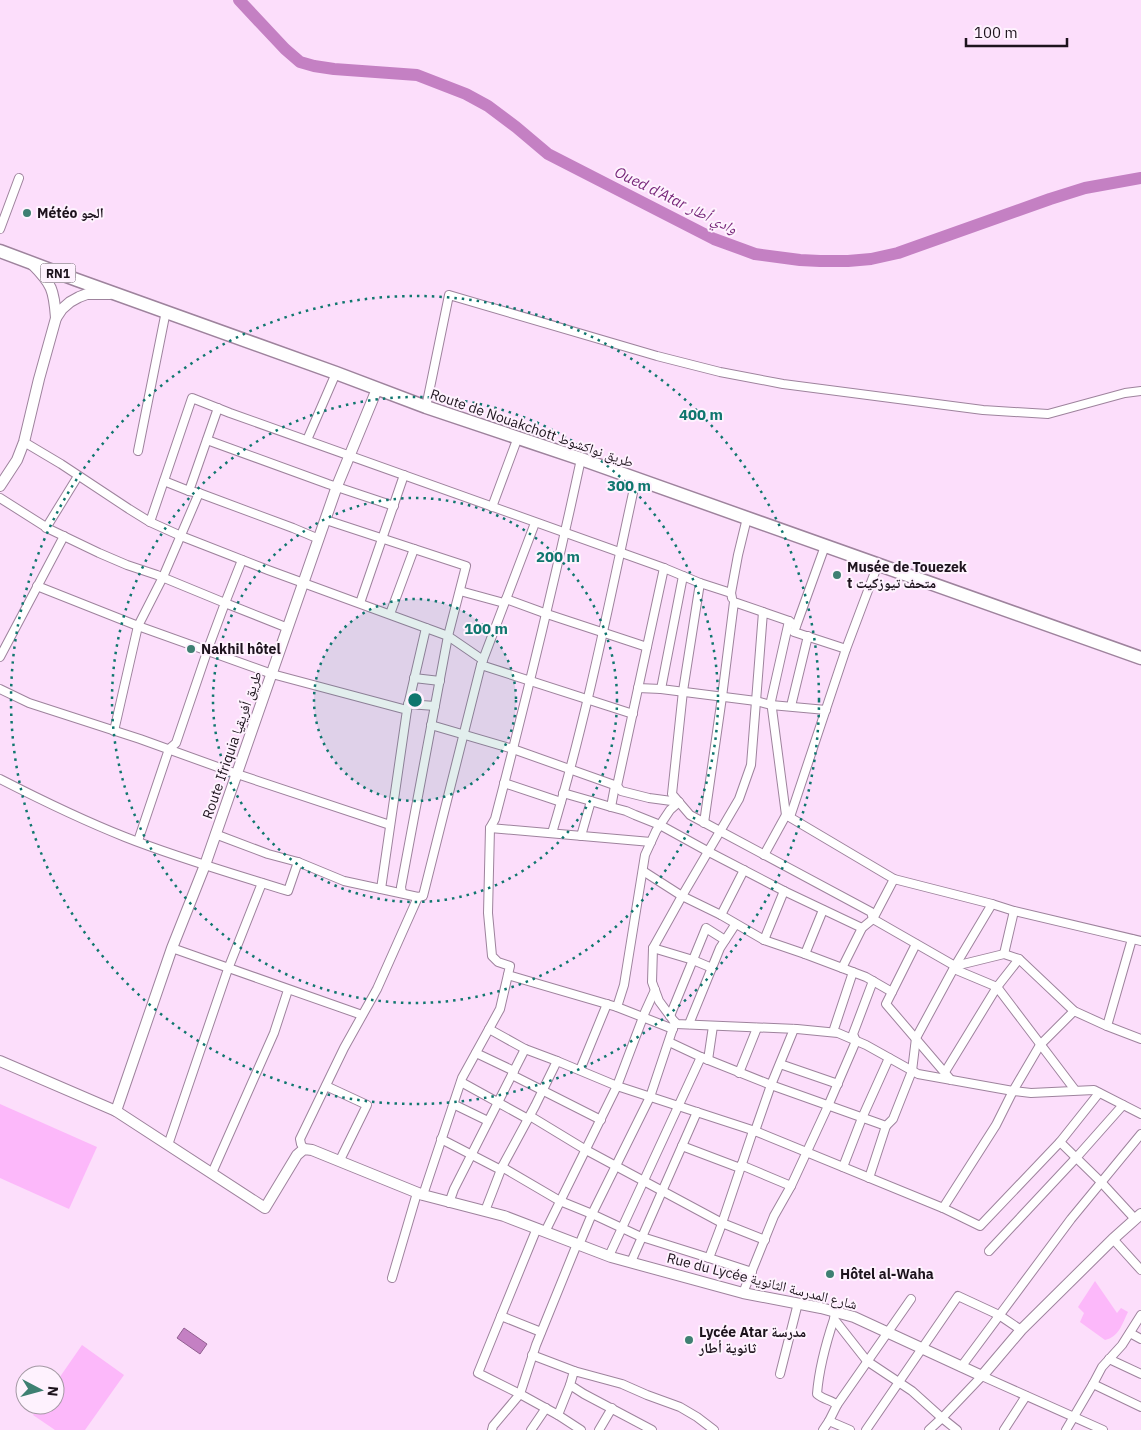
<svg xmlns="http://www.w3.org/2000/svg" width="1141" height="1430" viewBox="0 0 1141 1430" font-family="'IBM Plex Sans','Noto Naskh Arabic',sans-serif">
<rect width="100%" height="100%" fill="#fcdefb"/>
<g fill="#fcb8fa">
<polygon points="0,1104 97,1147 69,1209 0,1178"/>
<path d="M1095,1281l22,32 4,-5 7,4c-6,12 -9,25 -23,28l-25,-18 4,-9 -6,-6z"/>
<polygon points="82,1345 124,1375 85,1430 55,1430 33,1415 40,1405 55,1405 55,1384"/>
</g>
<polygon fill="#c480c3" stroke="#925f91" points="184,1328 207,1344 200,1354 177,1338"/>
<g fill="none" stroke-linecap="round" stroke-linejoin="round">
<polyline stroke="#c480c3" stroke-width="12" points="239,0 285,49 300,62 314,66 334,69 417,75 466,94 488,106 516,127 548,154 714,239 755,254 800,260 820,261 848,261 871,259 898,253 1050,199 1085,188 1141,178"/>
<g stroke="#9e839d" stroke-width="10">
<g id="minor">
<polyline points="0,229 19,178"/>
<polyline points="426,407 449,295 657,356 720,372 783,384 983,410 1048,414 1125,393 1141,391"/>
<polyline points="207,440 328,484 394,506"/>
<polyline points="307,440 336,373"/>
<polyline points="24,442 61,464 129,509 150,522 181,536 268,570 448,636 483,660"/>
<polyline points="138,451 166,311"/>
<polyline points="164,481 189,491 199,493 293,528 319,539"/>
<polyline points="189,491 218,408"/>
<polyline points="0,498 49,529 99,553 127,565 157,575 225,603 209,646 176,743 169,749 138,841"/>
<polyline points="492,507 518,437"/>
<polyline points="326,520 466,566 448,636 401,887 402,893"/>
<polyline points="150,522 192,398 230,413 664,568 700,583 683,691 672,794 690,815 871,912 873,919 955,966 1004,954 1019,959 1074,1011 1107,1026 1141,1039"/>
<polyline points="46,528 78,476"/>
<polyline points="825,546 794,632 846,649"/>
<polyline points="242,560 225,603 288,628"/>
<polyline points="683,576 661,689 756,701 771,705 826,710"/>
<polyline points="700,583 731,593 732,598"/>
<polyline points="37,586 138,626 272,674 407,710 381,889"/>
<polyline points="460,591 504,603"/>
<polyline points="731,593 738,555 747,518"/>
<polyline points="506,599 547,614 647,647"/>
<polyline points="360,603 404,475"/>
<polyline points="390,614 414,549"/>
<polyline points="789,621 771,701 786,815 894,879 873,919 862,928 842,968"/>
<polyline points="796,626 789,621 763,612 751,765 739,799 682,896 653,948 652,982 659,1001 676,1024 797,1029 838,1033 866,1045 918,1074 1013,1091 1031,1093 1094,1090 1141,1114"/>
<polyline points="0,657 64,536"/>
<polyline points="481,665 633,714"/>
<polyline points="414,678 440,681"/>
<polyline points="638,688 661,689"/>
<polyline points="0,689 29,703 140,739 237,774 390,825"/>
<polyline points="408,704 435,706"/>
<polyline points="791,706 808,636"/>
<polyline points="407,710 426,628"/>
<polyline points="431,725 513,749 617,786 664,568"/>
<polyline points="114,731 138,626 163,577 199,493"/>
<path d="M0,779c41,21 82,41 125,58 53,21 109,37 163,54l10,-29"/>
<polyline points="504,783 561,802"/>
<polyline points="615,786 611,807 626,811 635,815 660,825 709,852 784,891 862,928"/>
<polyline points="617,786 621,791 649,798 679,802"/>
<polyline points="563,793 591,801"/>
<polyline points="790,817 846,649 878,564"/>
<polyline points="704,823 722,697 734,602 763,612"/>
<polyline points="490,828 651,842"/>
<path d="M552,833c35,-116 58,-235 84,-354"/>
<polyline points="215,834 268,854 298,862 344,881 418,897"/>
<polyline points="581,836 591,801 611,807"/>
<polyline points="764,855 786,815"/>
<polyline points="643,871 682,896 721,915 764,940 805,954 866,977 892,992 886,1004 951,1080"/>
<polyline points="894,879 992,904"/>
<polyline points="721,915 744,870"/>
<polyline points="764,940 784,891"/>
<polyline points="172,948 362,1015"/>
<polyline points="653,948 693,960 712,968"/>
<polyline points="805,954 823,910"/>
<polyline points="1004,954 1014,911 1141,941"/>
<polyline points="954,969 997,987 1019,959"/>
<polyline points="508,975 617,1007 673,1029"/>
<polyline points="892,992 916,944"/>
<polyline points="617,1007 624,985 645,855 656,831 670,810 679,802"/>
<polyline points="670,1016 706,928 725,940"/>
<polyline points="689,1024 720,948 735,925"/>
<polyline points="1107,1026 1132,939"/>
<polyline points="489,1029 525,1049 557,1061 535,1106 502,1167 560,1201 592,1214 639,1236 709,1258"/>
<polyline points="833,1032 853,972"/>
<polyline points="669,1042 701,1057"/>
<polyline points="476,1053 514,1071"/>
<polyline points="708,1060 713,1026"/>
<polyline points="557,1061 617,1086 755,1131 943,1208 996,1125 1013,1091 1040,1045 1074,1011"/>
<polyline points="780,1064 838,1084"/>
<polyline points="580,1070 607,1004"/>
<polyline points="945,1072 997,987 1075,1090"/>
<polyline points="739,1073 757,1028"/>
<polyline points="512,1075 601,1120"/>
<polyline points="461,1082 528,1119"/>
<polyline points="326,1086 367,1105 340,1160"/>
<polyline points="1099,1093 1060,1142 1101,1182 1135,1219"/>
<polyline points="453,1104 488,1121"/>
<polyline points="530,1116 586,1150 722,1223 765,1240"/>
<polyline points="441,1139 501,1170"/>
<polyline points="168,1145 228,969 262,883"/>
<polyline points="682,1146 740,1168"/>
<polyline points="304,1149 301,1144 300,1139 344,1048 377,989 418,897 423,896 481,665 535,523"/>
<polyline points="741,1165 791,1186"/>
<polyline points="843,1167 862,1118 889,1058"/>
<polyline points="212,1173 274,1033 288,990"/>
<polyline points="869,1178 886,1126"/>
<path d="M423,1195l39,-117 38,-69 10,-43 -12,-4 -6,-6 -4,-43 2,-85 5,-9c31,-119 60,-239 86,-360"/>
<polyline points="449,1203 454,1189 525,1049"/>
<polyline points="943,1208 980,1226 1060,1142"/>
<polyline points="485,1211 502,1167"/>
<polyline points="545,1232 617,1086 645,1012 655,990"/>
<polyline points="1113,1239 1141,1270"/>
<polyline points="577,1244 536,1345 520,1394 558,1415 581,1430"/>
<polyline points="579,1245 592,1214 650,1097 675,1022"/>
<polyline points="989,1251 1076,1158 1123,1105"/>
<polyline points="609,1256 701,1057 771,1085 886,1126 893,1119 912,1071 916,1038 955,966 992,904 1014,911"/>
<polyline points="631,1262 697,1112"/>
<polyline points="752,1272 709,1258 720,1229 752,1134 755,1131 771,1085 794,1029"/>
<polyline points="392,1278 417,1193"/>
<polyline points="743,1293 774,1216 791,1186 828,1106 856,1041 853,1034 873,981"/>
<polyline points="835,1312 834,1319 867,1361 912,1391 942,1418 957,1430"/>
<polyline points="1141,1315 1122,1345 1102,1367 1093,1384 1141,1407"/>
<polyline points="501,1316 541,1332"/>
<polyline points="1130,1333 1141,1339"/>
<polyline points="532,1355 574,1371"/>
<polyline points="1109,1359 1141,1374"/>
<polyline points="961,1367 1071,1219 1141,1134"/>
<polyline points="780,1374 798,1303"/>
<polyline points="837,1405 911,1299"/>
<polyline points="558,1415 570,1385"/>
<path d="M829,1421l8,-16c-5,-5 -13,-5 -20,-11 2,-26 9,-51 17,-75"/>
<polyline points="492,1430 493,1426 520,1394 478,1373 501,1316 537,1228"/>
<polyline points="531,1430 546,1408"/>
<polyline points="599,1430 612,1408"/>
<polyline points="652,1430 584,1394 570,1385 574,1371 622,1384 647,1395 680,1407 697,1417 714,1430"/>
<polyline points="823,1430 829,1421 850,1430"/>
<polyline points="866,1430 958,1296 999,1315 1021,1330"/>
<polyline points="929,1430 942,1418 982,1376 1103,1430"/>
<polyline points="1004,1430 1026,1396"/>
<polyline points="1066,1430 1093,1384"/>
</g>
</g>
<g stroke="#9e839d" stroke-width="12">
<g id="tertiary">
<path d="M32,264c20,20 22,26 24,54"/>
<polyline points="0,486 17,460 24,442 39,379 56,318 62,309 70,302 79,297 87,294 110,294"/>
<polyline points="0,1061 116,1111 265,1208 297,1155 304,1149 312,1150 423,1195 504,1216 611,1257 743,1293 821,1308 854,1317 982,1376 1021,1330 1113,1239 1141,1214"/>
<polyline points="116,1111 172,948 205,865 337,486 377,389"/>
</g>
</g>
<g stroke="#9e839d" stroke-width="15">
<polyline id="trunk" points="0,251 77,280 336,373 426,407 581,459 1141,658"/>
</g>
<use href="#minor" stroke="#fff" stroke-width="8"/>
<use href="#tertiary" stroke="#fff" stroke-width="10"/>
<use href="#trunk" stroke="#fff" stroke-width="12"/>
</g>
<circle cx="415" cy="700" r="101" fill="#0f766e" fill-opacity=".12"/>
<g fill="none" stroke="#0f766e" stroke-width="2.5" stroke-dasharray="2.5 5">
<circle cx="415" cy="700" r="101"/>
<circle cx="415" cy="700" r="202"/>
<circle cx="415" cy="700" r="303"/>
<circle cx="415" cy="700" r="404"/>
</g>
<g fill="#3e8072" stroke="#fef2fe" stroke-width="2">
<circle cx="27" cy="213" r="5"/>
<circle cx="837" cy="575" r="5"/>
<circle cx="191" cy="649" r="5"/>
<circle cx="830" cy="1274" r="5"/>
<circle cx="689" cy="1340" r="5"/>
</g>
<g text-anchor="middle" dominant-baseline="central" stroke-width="4" stroke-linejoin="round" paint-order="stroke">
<rect fill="#fef2fe" stroke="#605660" stroke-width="1" x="40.5" y="263.5" width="35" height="19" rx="4"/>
<g font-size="12" font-weight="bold" fill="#1d131d">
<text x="58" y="273">RN1</text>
</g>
<g font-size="14" font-weight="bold" fill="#1d131d" stroke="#fef2fe" text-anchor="start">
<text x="37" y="213">Météo الجو</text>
<text x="847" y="567">Musée de Touezek<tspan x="847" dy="16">t متحف تيوزكيت</tspan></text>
<text x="201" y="649">Nakhil hôtel</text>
<text x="840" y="1274">Hôtel al-Waha</text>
<text x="699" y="1332">Lycée Atar مدرسة<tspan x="699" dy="16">ثانوية أطار</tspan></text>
</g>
<g font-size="14" fill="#1d131d" stroke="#fef2fe">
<text transform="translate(532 428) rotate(19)">Route de Nouakchott طريق نواكشوط</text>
<text transform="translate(232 745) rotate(-71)">Route Ifriquia طريق أفريقيا</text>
<text transform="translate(762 1281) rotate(14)">Rue du Lycée شارع المدرسة الثانوية</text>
</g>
<g font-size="15" font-style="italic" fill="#772679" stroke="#fef2fe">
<text transform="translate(676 200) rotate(26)">Oued d'Atar وادي أطار</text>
</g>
</g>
<circle cx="415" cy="700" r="8" fill="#0f766e" stroke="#fef2fe" stroke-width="2.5"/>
<g font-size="15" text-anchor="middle" font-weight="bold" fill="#0f766e" stroke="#fef2fe" stroke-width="4" stroke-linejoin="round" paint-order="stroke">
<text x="701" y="420">400 m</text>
<text x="629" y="491">300 m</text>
<text x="558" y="562">200 m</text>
<text x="486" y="634">100 m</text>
</g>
<g transform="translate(40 1390) rotate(96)"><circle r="24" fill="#fef2fe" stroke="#a499a4"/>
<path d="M0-4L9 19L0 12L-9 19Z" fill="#3e8072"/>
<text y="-8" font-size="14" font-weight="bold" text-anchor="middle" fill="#1d131d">N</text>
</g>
<path d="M966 38v8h101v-8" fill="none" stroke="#1d131d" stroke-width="2.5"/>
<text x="974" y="38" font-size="15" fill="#1d131d" stroke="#fef2fe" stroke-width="4" paint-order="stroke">100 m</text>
</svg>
